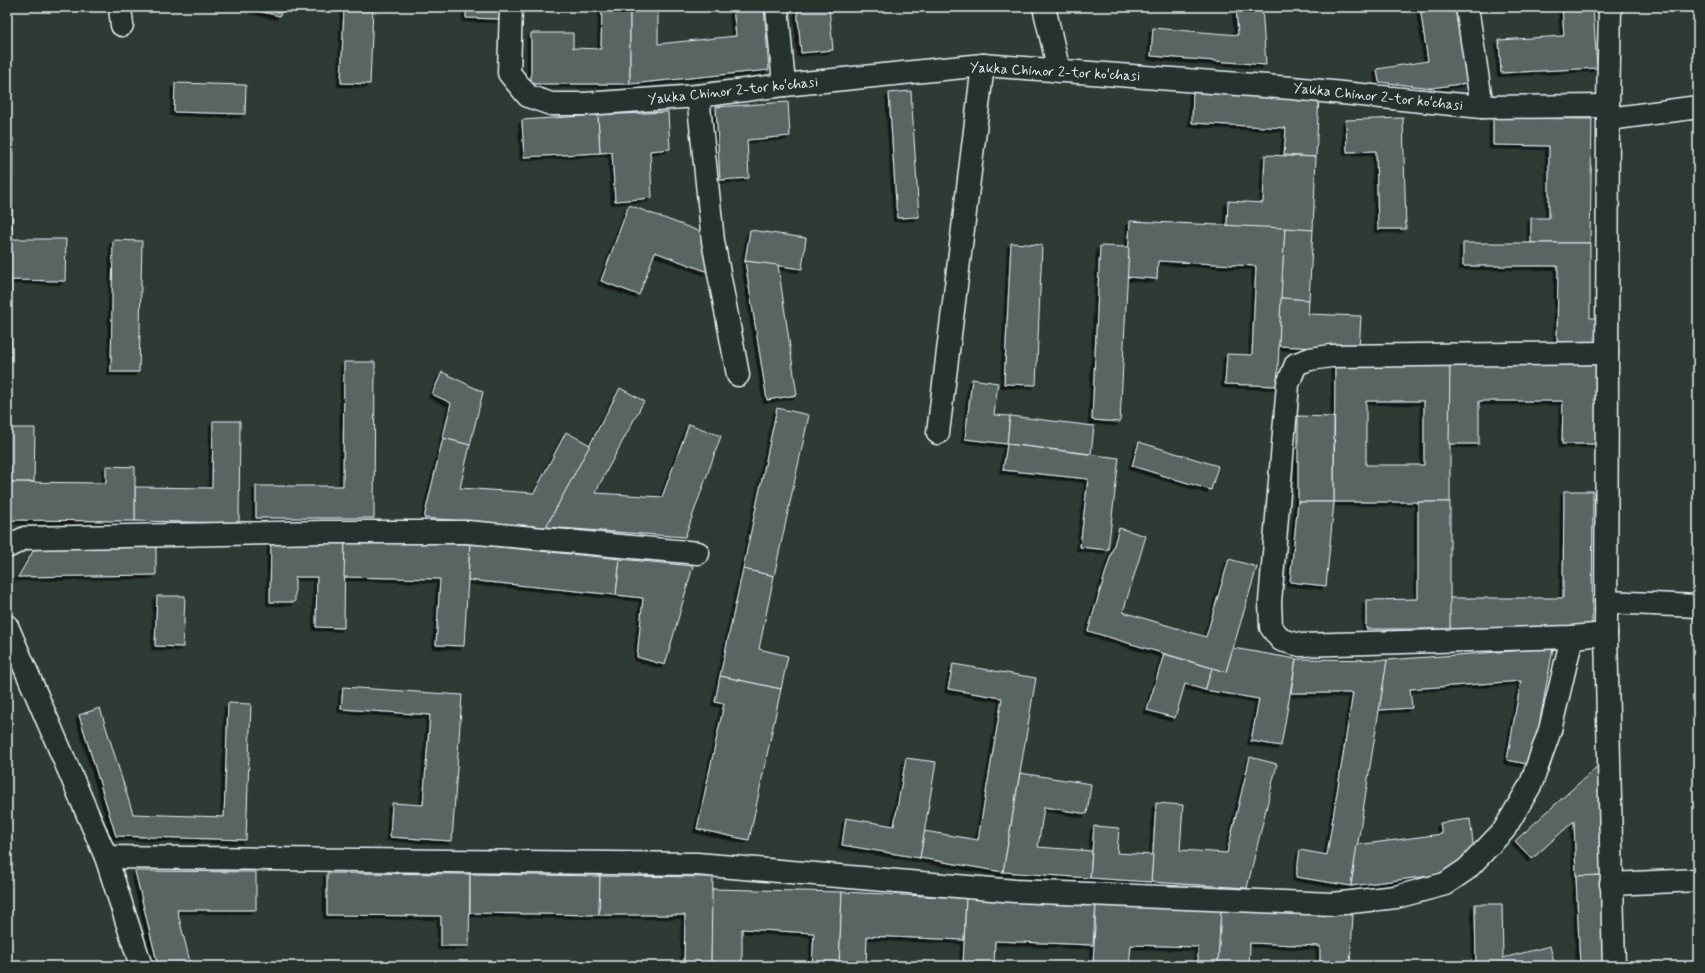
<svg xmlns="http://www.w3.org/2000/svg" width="1705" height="973" viewBox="0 0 1705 973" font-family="Mynerve,sans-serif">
<defs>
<filter id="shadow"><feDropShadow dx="-3.5" dy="3.5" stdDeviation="0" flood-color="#0009"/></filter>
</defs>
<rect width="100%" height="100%" fill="#2e3b35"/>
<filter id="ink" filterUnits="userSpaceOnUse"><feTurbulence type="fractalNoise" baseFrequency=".025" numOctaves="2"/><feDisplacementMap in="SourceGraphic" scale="8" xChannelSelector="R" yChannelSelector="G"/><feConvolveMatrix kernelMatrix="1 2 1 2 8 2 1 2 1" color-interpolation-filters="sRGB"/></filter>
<g filter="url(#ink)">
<g fill="#596563" stroke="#e8f1f8" fill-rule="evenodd" filter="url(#shadow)">
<polygon points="254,7 282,7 280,16 254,10"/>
<polygon points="344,7 373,7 370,84 341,83"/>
<polygon points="466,7 501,7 500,19 466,18"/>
<polygon points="602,7 630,7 630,84 531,84 531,33 573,33 573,48 601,49"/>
<polygon points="630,7 658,7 658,44 736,36 733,7 764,7 769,70 630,84"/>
<polygon points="797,7 829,7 833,50 801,53"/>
<polygon points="1236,7 1262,7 1266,65 1151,56 1153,28 1238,35"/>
<polygon points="1420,7 1455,7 1467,83 1432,88 1379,82 1377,69 1428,61"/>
<polygon points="1562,7 1593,7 1597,68 1501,73 1499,40 1564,36"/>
<polygon points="175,83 246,85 245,114 174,112"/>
<polygon points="1193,89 1319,95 1316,157 1284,155 1286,128 1192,123"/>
<polygon points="911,91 919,217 897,218 889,93"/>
<polygon points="788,102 790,136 747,140 749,178 720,180 716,107"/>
<polygon points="668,112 670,149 650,151 652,198 615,201 612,152 600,153 598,115"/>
<polygon points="598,115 600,153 524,157 522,120"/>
<polygon points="1403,118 1406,229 1378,229 1376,151 1347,152 1346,120"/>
<polygon points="1493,118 1592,119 1590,243 1531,243 1531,218 1549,218 1549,146 1493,145"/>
<polygon points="7,138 13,138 12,239 7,239"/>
<polygon points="1265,155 1316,157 1313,230 1227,226 1228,201 1263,203"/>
<polygon points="629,205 704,233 708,272 655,252 639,295 601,281"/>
<polygon points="1130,221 1285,228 1277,386 1225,384 1227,354 1252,355 1256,266 1158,261 1157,279 1127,277"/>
<polygon points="1285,228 1313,230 1309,300 1281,298"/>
<polygon points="750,230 806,238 802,269 745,261"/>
<polygon points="7,239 66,239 65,281 11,280 11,362 7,362"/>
<polygon points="113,240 142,241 139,372 111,372"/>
<polygon points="1011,243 1042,245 1036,385 1004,384"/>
<polygon points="1463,243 1590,243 1590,318 1598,318 1598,347 1557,347 1558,266 1463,266"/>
<polygon points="1100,246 1129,247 1120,422 1092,420"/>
<polygon points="745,261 778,265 797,395 767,400"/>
<polygon points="1281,298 1309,300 1308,314 1361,316 1359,350 1279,346"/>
<polygon points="344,362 375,362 374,518 256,518 256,486 343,486"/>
<path d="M1450,363v139h-116l1,-138zM1366,401h58v64h-58z"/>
<polygon points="1450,363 1601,363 1601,444 1562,444 1563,401 1479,401 1479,444 1449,444"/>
<polygon points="442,372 483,392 470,445 443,438 451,403 432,394"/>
<polygon points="972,379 998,383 994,415 1010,416 1007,444 965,439"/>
<polygon points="620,388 644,401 595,493 662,497 689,424 721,436 685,537 546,527"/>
<polygon points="777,408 809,415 774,576 743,569"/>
<polygon points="1010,416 1094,426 1091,454 1007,444"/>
<polygon points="1298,416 1334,417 1334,502 1298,502"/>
<polygon points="213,421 240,421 239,523 135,521 135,487 212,488"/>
<polygon points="7,428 35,428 34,482 7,482"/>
<polygon points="566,432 590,445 546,527 424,518 443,438 470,445 460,488 534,493"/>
<polygon points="1139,442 1218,466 1211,490 1132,466"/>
<polygon points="1007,444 1119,458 1108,550 1080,547 1088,479 1003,470"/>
<polygon points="106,466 135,467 135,521 7,520 7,482 106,483"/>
<polygon points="1564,491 1593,491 1592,629 1450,629 1449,598 1563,598"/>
<polygon points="1298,502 1334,502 1326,586 1290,582"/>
<polygon points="1418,502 1450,502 1450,629 1366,629 1366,600 1418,599"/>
<polygon points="1119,528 1146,536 1123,612 1206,637 1229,559 1257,567 1226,672 1088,631"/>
<polygon points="271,541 345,542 344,628 316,627 317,577 295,577 295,602 270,602"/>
<polygon points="345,542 470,544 464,646 436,645 440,579 344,577"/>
<polygon points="156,543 156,575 18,577 37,544"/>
<polygon points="470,544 620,559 616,595 468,580"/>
<polygon points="620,559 693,566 665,665 637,657 643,598 616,595"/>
<polygon points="743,569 774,576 759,649 788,656 781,689 720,676"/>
<polygon points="157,596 185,596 183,647 155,646"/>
<polygon points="1233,648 1296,659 1281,746 1251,741 1259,699 1205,690 1212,668 1226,672"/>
<polygon points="1553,648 1532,765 1507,760 1521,681 1410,689 1412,708 1379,710 1387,660"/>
<polygon points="1164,654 1212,668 1205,690 1185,684 1175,718 1147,710"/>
<polygon points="1296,659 1387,660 1351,886 1296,877 1300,850 1327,855 1353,693 1291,693"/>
<polygon points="953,664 1036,678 1003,872 920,858 924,831 978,840 1002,698 948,689"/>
<polygon points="720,676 781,689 749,840 697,829 724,704 715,702"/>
<polygon points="343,687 462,695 452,841 390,837 392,803 423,805 430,715 341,709"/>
<polygon points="228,703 251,704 246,840 116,836 79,715 100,708 133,814 224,817"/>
<polygon points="1250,757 1277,764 1247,888 1151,882 1156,803 1183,805 1180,850 1227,853"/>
<polygon points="906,758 936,762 920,858 842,845 846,818 894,826"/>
<polygon points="1600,764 1605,875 1576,876 1574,821 1532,859 1515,841"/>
<polygon points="1020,773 1091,784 1087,814 1044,807 1038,847 1092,851 1090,878 1003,872"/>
<polygon points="1470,819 1474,851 1453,873 1351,886 1357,845 1442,834 1440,823"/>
<polygon points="1094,826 1119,828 1117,853 1153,855 1151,882 1090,878"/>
<polygon points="135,871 256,872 256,910 177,910 191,966 158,966"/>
<polygon points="327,873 470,874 469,946 441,946 441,916 327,915"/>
<polygon points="470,874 600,876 599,915 470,913"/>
<polygon points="1605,875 1609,966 1580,966 1576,876"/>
<polygon points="600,876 713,877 711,966 684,966 685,915 599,915"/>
<polygon points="712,889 842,892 839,966 812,966 814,933 742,929 742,966 711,966"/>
<polygon points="842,892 966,898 964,940 867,936 866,966 839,966"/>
<polygon points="966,898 1096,904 1093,945 995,941 994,966 963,966"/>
<polygon points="1096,904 1221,909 1218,966 1198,966 1198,947 1131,945 1129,966 1093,966"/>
<polygon points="1475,904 1502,904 1503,958 1550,946 1555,966 1476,966"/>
<polygon points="1221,909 1353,915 1350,966 1320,965 1320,946 1250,943 1249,966 1218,966"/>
</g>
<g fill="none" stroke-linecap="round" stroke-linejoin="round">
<g stroke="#e8f1f8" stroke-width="25">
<g id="minor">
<polyline points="120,7 122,25"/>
<polyline points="511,7 509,73 528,96 551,104 585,104 698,96 784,85 983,65 1292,88 1482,107 1608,106"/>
<polyline points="777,7 784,85"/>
<polyline points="1044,7 1059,71"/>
<polyline points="1467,7 1482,107"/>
<polyline points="1610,7 1608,106 1606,634 1614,966"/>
<polyline points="698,96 713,241 738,375"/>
<polyline points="1609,119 1698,107"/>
<polyline points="938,433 983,65"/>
<polyline points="7,547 25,538 324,532 467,532 698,553"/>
<polyline points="1606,602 1698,606"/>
<polyline points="7,626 106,857 141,966"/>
<polyline points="1606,634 1572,637 1300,645 1281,640 1271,627 1270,602 1288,384 1296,364 1310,359 1331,356 1607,353"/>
<polyline points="106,857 697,864 1015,891 1333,904 1396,897 1445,884 1467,869 1504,830 1531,784 1550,730 1572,637"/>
<polyline points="1611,884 1698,880"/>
</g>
</g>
<use href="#minor" stroke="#26332d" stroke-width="22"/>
</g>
</g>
<g text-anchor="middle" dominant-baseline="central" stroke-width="3" stroke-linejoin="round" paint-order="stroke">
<g font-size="14" fill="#e8f1f8" stroke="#26332d">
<text transform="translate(1055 72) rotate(3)">Yakka Chinor 2-tor koʻchasi</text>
<text transform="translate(733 91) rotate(-6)">Yakka Chinor 2-tor koʻchasi</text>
<text transform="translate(1378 97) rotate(6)">Yakka Chinor 2-tor koʻchasi</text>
</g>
</g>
<rect width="1705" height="973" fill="none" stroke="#26332d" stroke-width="24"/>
<rect x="12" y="12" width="1681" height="949" fill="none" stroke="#e8f1f8" stroke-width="1.5" filter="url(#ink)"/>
</svg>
